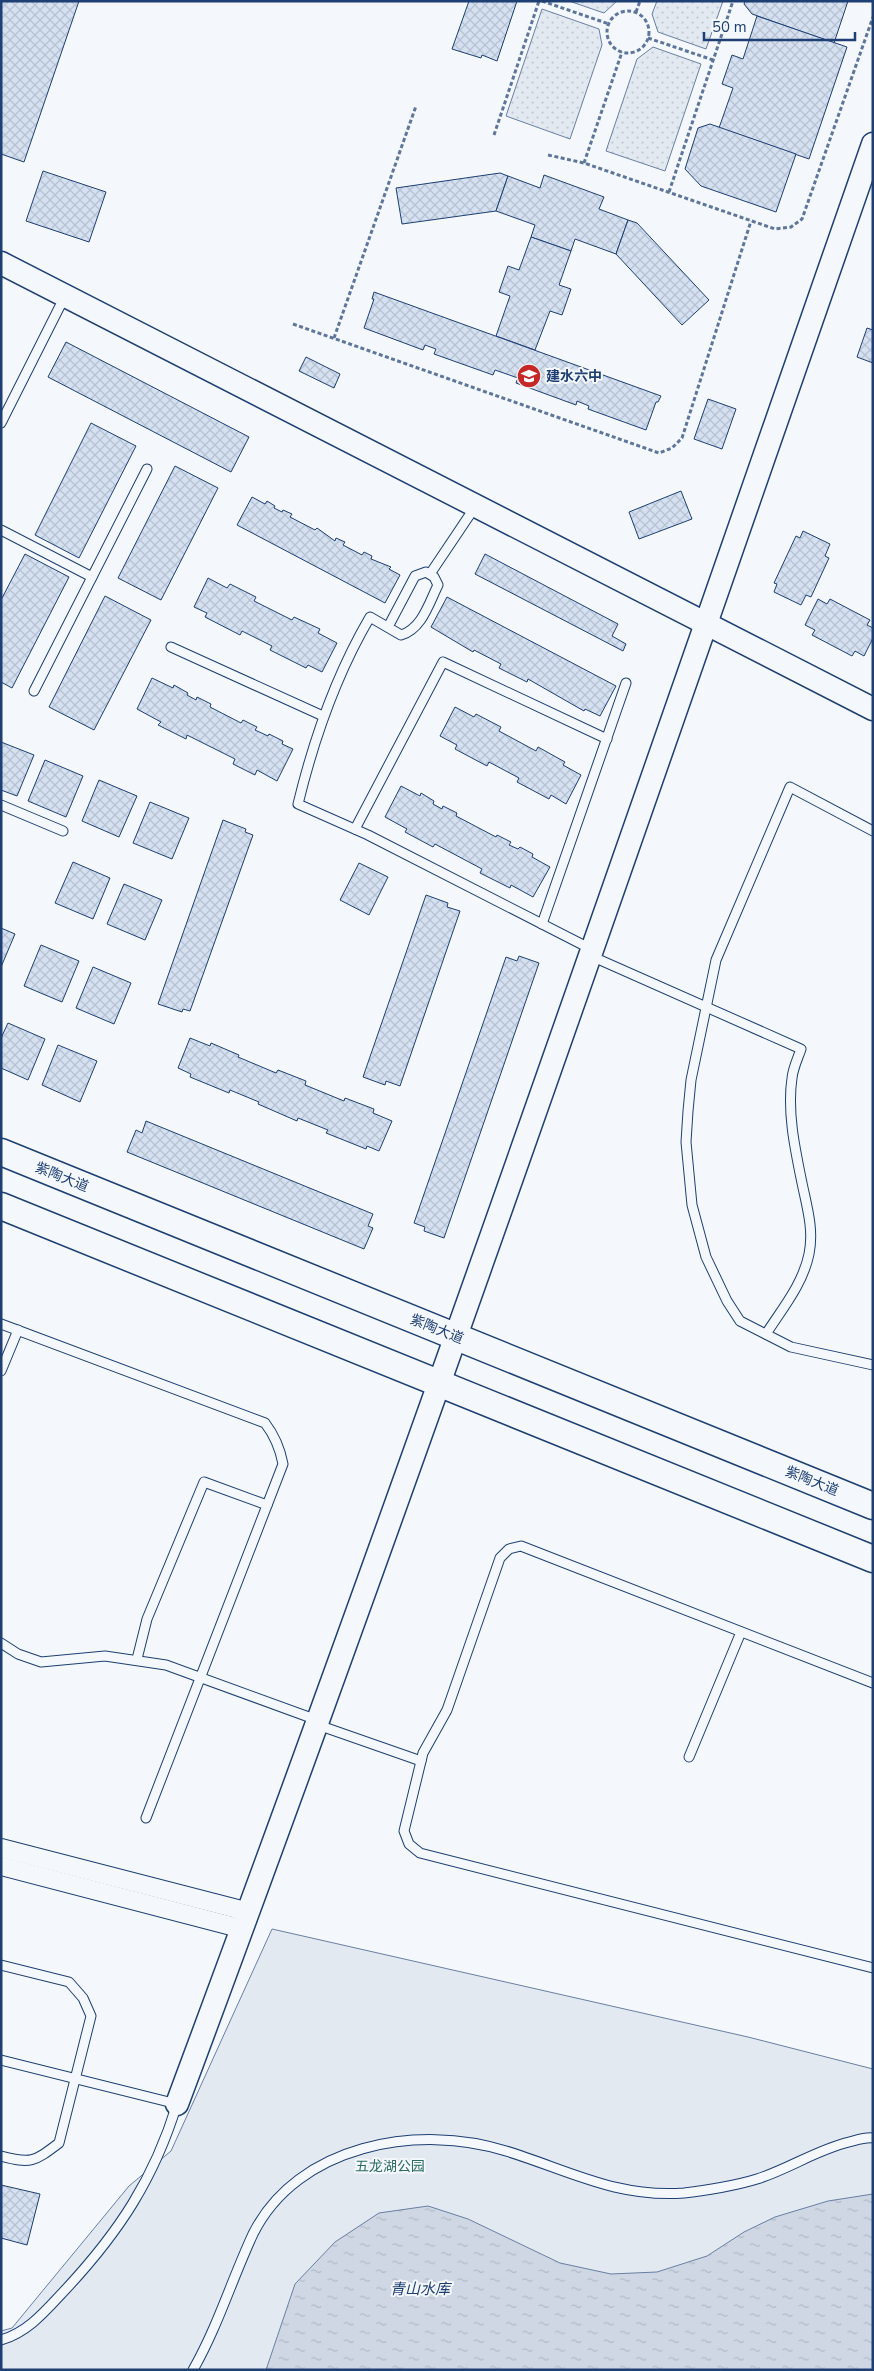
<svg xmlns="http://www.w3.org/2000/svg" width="874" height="2371" viewBox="0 0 874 2371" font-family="'Nunito Sans','Noto Sans SC',sans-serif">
<defs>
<pattern id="grass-dots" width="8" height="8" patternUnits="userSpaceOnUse" patternTransform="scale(1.25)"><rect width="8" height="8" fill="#e3e9f0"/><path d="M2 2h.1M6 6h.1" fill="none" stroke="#c2c9d1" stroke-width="1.8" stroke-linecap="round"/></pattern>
<pattern id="water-ripples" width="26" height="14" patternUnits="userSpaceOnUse" patternTransform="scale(1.25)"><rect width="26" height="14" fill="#cfd7e4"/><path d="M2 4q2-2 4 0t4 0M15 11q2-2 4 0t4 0" fill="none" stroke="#b1bac7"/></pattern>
<pattern id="building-cross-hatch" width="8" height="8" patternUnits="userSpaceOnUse" patternTransform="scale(1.25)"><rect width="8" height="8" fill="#d5e0f0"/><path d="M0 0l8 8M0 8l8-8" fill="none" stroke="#b6c1d1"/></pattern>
</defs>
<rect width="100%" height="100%" fill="#f4f7fb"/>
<g fill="url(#grass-dots)" stroke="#687fa3">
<polygon points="569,1 617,1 604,13"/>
<polygon points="657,1 723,1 706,49 658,32 652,14"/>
<polygon points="542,9 599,29 602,45 570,139 506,116"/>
<polygon points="653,47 701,64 665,171 606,151 637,59"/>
</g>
<polygon fill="#e3e9f0" stroke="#687fa3" points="272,1929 748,2037 873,2069 873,2370 1,2370 1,2331 12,2328 129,2186 171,2151"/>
<polygon fill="url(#water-ripples)" stroke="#687fa3" points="873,2194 873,2370 266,2370 295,2284 335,2242 379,2213 428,2206 468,2219 560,2263 611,2274 657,2272 707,2256 744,2232 775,2217 828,2201"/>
<g fill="url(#building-cross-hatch)" stroke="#1d3f73">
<polygon points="1,1 79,1 24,162 1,154"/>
<polygon points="469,1 517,1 497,61 482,55 481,58 452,49"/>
<polygon points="745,1 848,1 834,43 752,14 744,4"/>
<polygon points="757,16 847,47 809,159 719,128 733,88 722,84 732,55 743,59"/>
<polygon points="710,124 796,154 776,212 701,186 685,169 698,128"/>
<polygon points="43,171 106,192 89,242 26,221"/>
<polygon points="500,173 508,176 496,211 402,224 396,188"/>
<polygon points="544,175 604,197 599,209 628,220 616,254 575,239 571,251 531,237 535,225 496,211 508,176 540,188"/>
<polygon points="628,220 637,223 709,300 682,325 616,254"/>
<polygon points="531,237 571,251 559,285 571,289 562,315 550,311 535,350 496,336 510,296 499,292 508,266 519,270"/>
<polygon points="374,292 661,396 658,402 656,402 646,430 588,409 589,406 577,401 576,405 516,383 518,378 495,370 493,375 434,354 436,349 425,345 423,350 364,328 374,299 372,299"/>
<polygon points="867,328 873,330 873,363 857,357"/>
<polygon points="66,342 249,437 231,472 48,377"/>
<polygon points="306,357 340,374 334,388 299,371"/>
<polygon points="708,399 736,409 722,449 694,439"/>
<polygon points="91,423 136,446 79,558 35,535"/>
<polygon points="175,466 218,488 161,600 118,578"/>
<polygon points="681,491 692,519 639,539 629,512"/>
<polygon points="252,497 265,504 267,501 275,506 274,508 282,512 283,510 292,514 290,517 315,530 317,528 335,541 336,538 345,542 343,545 362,555 364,552 372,556 371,559 391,567 389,569 400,575 385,603 237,525"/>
<polygon points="803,531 830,544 825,556 829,558 811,597 806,595 801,605 774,592 777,584 774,583 796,536 800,538"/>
<polygon points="25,554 69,577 12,688 1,682 1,600"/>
<polygon points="485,554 618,624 612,636 626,644 623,651 475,574"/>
<polygon points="208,578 227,588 230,584 256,597 254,601 292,620 294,617 320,629 318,633 337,643 322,672 308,665 306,668 270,650 272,646 242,631 240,635 205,617 207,613 194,607"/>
<polygon points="105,596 151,620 94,730 49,707"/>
<polygon points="447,597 616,686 600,716 585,709 584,711 528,679 527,682 499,668 501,664 474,650 473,652 431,627"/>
<polygon points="818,599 827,604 830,599 870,620 867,625 873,628 873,638 864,656 855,651 852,656 812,635 815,630 805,625"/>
<polygon points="152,678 173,688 174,685 188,693 187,695 196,700 197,697 211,704 210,707 241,723 243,720 257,727 255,730 268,736 269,734 283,741 282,744 293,749 277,781 257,770 255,775 233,764 235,759 187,735 186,739 158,725 161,722 137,709"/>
<polygon points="455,707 474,717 476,714 501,727 499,731 536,751 538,747 565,762 563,765 581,775 566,804 551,795 549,799 517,782 519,778 489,762 487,766 455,749 457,745 440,736"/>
<polygon points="1,742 34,755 17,796 1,790"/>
<polygon points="45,760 83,776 66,817 28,801"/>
<polygon points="99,780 137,796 119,837 82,821"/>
<polygon points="401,786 420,796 421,793 434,801 433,804 442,809 443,806 457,813 456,816 496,837 497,835 511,842 509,845 518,849 520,847 533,854 532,857 550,867 533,897 511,885 510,888 480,873 482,869 435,844 433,847 405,832 407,829 385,817"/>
<polygon points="150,802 189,818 172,859 133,843"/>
<polygon points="223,820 246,829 245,832 253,835 190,1011 183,1009 182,1012 158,1004"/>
<polygon points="73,862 110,878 93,919 55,903"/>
<polygon points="359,863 388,877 369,915 340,900"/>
<polygon points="124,884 162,900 145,940 107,924"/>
<polygon points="426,895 448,903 447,907 460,911 400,1086 386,1081 385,1085 363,1077"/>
<polygon points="1,928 15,934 1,967"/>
<polygon points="41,945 79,961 62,1002 24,986"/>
<polygon points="519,956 539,963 444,1238 424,1231 425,1227 414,1223 506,957 517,961"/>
<polygon points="93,967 131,983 114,1024 76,1008"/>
<polygon points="8,1023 45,1039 28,1080 1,1068 1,1038"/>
<polygon points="190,1038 210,1046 211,1043 239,1055 238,1057 276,1073 278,1070 306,1081 305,1085 344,1101 345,1098 374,1109 373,1113 392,1121 379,1151 367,1146 366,1149 326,1133 328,1130 298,1118 297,1121 258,1104 259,1102 230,1090 229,1093 190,1077 191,1074 178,1068"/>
<polygon points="58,1045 97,1061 80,1102 42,1085"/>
<polygon points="146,1121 373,1214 368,1226 373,1228 364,1249 127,1152 136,1130 142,1133"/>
<polygon points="1,2185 40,2194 27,2245 1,2238"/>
</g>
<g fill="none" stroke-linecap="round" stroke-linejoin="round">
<g stroke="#1d3f73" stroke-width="11">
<g id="service">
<polyline points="1,423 65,296"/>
<polyline points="1,530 92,577"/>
<polyline points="430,574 475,507"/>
<path d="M388,627l27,-51 11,-4 8,5 4,8c-9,18 -16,44 -37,50l-31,-18c-34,58 -56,121 -72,187l70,31 223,114"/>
<polyline points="171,647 323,716"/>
<polyline points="34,691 147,469"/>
<polyline points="1,805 63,831"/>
<polyline points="355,829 443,662 607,739"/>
<polyline points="873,831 790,787 716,960 691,1080 688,1111 686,1142 692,1205 706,1257 727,1301 740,1321 791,1347 873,1365"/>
<polyline points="542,924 626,683"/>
<path d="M591,956l210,93c-3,9 -8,19 -9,29 -5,34 3,71 10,105 5,24 12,47 7,71 -6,30 -27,55 -43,80"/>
<path d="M1,1324l264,99c10,13 15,25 18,41l-137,354"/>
<polyline points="1,1371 18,1330"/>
<polyline points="1,1643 18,1654 41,1662 105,1656 166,1665 317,1720"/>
<polyline points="137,1659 147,1619 204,1482 267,1505"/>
<polyline points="873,1683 521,1546 509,1549 500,1558 447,1710 423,1753 404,1831 409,1844 420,1853 873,1968"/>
<polyline points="318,1725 421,1761"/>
<polyline points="689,1757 741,1632"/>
<path d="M1,1965l68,17 14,16 8,18 -32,127c-25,19 -28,21 -58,13"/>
<path d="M1,2060l176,44c-23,75 -58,128 -111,185 -19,20 -37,43 -65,51"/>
<path d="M193,2370c25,-44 39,-91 60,-136 44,-89 165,-111 253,-83 62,19 110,47 178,42 20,-2 54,-8 73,-14 32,-10 59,-29 92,-37 8,-2 16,-5 24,-4"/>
</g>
</g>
<g stroke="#1d3f73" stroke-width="20">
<g id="minor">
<polyline points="1,1848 249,1912"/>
<polyline points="1,1866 243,1929"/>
</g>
</g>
<g stroke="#1d3f73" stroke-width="25">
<g id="tertiary">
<polyline points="1,263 873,709"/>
<path d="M177,2104c242,-649 468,-1306 696,-1960"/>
</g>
</g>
<g stroke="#1d3f73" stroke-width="29">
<g id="secondary">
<polyline points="1,1152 873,1506"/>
<polyline points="1,1206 873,1559"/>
</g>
</g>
<g stroke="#5e769c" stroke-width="3" stroke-dasharray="4 2.5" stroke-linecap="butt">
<polyline points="542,1 609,24"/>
<circle cx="628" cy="32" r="21"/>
<polyline points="636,12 640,1"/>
<polyline points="648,38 713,60"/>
<polyline points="494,135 539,1"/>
<polyline points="548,155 584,163 775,229 791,227 802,219 873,17"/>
<polyline points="584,163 622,52"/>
<polyline points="669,192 733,1"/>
<polyline points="293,324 659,453 672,448 682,438 751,221"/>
<polyline points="334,338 416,106"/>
</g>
<use href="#service" stroke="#f4f7fb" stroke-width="9"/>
<use href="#minor" stroke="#f4f7fb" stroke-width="18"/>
<use href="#tertiary" stroke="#f4f7fb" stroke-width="22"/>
<use href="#secondary" stroke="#f4f7fb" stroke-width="26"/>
</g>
<defs>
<g id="school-disc" transform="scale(1.25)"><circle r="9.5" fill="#c62828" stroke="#f4f7fb"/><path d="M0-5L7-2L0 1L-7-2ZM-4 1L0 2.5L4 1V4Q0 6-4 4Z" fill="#fff"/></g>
</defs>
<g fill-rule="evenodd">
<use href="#school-disc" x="529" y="376"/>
</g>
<g text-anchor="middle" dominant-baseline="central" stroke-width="4" stroke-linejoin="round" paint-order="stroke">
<g font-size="14" font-weight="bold" fill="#1d3f73" stroke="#f4f7fb" text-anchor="start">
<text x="546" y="376">建水六中</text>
</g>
<g font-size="14" fill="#1d3f73" stroke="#f4f7fb">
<text transform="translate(62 1177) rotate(22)">紫陶大道</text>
<text transform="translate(437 1329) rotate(22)">紫陶大道</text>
<text transform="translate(812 1481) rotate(22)">紫陶大道</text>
</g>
<g font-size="14" fill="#2c6c60" stroke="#f4f7fb">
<text x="390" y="2166">五龙湖公园</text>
</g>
<g font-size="15" font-style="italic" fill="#1d3f73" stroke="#f4f7fb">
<text x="420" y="2289">青山水库</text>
</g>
</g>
<rect width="874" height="2371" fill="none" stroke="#1d3f73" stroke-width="5"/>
<path d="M704 32v8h151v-8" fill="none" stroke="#1d3f73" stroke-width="2.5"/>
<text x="712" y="32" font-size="15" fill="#1d3f73" stroke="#f4f7fb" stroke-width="4" paint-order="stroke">50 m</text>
</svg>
